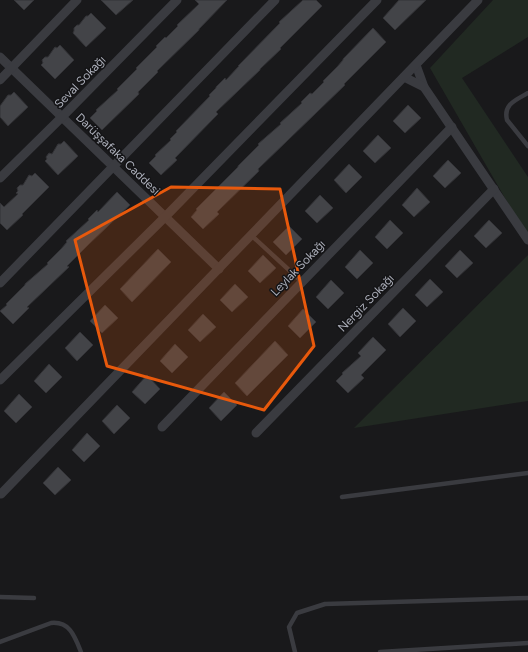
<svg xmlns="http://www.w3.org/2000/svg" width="528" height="652" viewBox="0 0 528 652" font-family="Figtree,sans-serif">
<rect width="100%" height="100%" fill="#19191b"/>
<g fill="#212922">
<polygon points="493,0 528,0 528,37 462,78 528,177 528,238 430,68"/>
<polygon points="528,255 528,401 354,428"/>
</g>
<g fill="#434448" stroke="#333337">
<polygon points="14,0 34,0 24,10"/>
<polygon points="101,0 133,0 116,15"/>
<polygon points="195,0 227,0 199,29 199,30 157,71 158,72 138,92 139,94 102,130 90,118 97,111 96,110 118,90 117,89 137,69 136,68 157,47 156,46 165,37 166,38 178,26 177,25 199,4"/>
<polygon points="303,0 316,0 322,6 280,48 281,49 260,69 260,70 216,112 218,114 175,158 177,160 161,175 149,163 156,156 155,155 171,140 170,139 177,132 176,131 210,96 209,95 216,88 216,87 225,78 226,80 239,66 238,66 280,23 279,22"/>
<polygon points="399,0 426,0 395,30 383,18"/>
<polygon points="91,13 106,28 86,47 73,33 74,31 74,28 77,25 79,25 86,16 88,16"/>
<polygon points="373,28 386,42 344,84 345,85 258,169 259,171 217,212 219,214 203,229 191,217 197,210 196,209 238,167 238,166 259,145 258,144 281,124 280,123 302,103 301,102 310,93 312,94 324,82 323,81 337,67 343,60 343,59"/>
<polygon points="60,45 74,60 55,79 41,65 43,63 42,60 45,57 48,57 55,47 57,48"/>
<polygon points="14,92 28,107 8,126 0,117 0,106 8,95 11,95"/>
<polygon points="408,105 421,118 405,133 393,121"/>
<polygon points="378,135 391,148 375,163 363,151"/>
<polygon points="64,141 78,156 58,175 45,161 47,159 46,157 49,153 52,154 58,144 61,144"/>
<polygon points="448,160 461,173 445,188 433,176"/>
<polygon points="349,164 362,177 346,193 334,180"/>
<polygon points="35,173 49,187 22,214 23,215 7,230 0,223 0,203 4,207 18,194 16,193 18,191 17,188 20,185 23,185 29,175 32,176"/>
<polygon points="417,188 430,202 414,217 402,205"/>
<polygon points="117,192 130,205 88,245 67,266 69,267 27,307 29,308 13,324 0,311 7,305 6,304 25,285 25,284 48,264 47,263 61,249 67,242 66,241 89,220 88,219 97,210 98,212"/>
<polygon points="320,195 333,208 317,223 305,211"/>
<polygon points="390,220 403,233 387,249 375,237"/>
<polygon points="489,220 502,233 486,248 474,236"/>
<polygon points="289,226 302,239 286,255 273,242"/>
<polygon points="158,249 171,262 132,302 120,289"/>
<polygon points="360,250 373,263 357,279 345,267"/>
<polygon points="460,250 473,263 457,278 445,266"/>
<polygon points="263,255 276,268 260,283 248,271"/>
<polygon points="430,279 443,292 427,307 415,295"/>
<polygon points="331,280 344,293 328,309 316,297"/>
<polygon points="235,284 248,297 232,312 220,300"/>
<polygon points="105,305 118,318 102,333 90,321"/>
<polygon points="403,308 416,321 400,337 388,324"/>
<polygon points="303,309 316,322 300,338 288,326"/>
<polygon points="203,314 216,327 200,342 188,330"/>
<polygon points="80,332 93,345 77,361 65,348"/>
<polygon points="373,337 386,350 361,375 364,378 348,393 336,381 343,374 342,373 361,356 358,353"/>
<polygon points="275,341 288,355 247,396 235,383"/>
<polygon points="175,344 188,357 172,373 160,361"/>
<polygon points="49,364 62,377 46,393 34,381"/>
<polygon points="147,375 160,389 145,404 132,392"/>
<polygon points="224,392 237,405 221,421 209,408"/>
<polygon points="19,394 32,407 16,423 4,411"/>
<polygon points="117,405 130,418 114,434 102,421"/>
<polygon points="87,433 100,446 84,462 72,450"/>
<polygon points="58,467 71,480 55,495 43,483"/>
</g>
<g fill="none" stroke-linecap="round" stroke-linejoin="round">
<g stroke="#3a3b40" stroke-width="4.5">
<path d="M528,93c-12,7 -25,11 -21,27l21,26"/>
<polyline points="251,235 302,282"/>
<polyline points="342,497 528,473"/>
<polyline points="0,597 34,598"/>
<path d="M0,642l51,-19c19,-2 24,14 30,29"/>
<polyline points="295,652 289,627 297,613 325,604 528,598"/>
<polyline points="380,652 528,643"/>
</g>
<g stroke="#3a3b40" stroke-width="9">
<polyline points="0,57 219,269"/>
<polyline points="416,65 424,87"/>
<polyline points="404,77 424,87 528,240"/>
<polyline points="0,80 77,0"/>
<polyline points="0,178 62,117 177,0"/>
<polyline points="0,283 275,0"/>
<polyline points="0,380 165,217 377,0"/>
<polyline points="162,427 452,127"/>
<polyline points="256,433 494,189"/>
<polyline points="0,494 1,494 478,0"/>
</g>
</g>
<path fill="#e8590c" fill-opacity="0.2" stroke="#e8590c" stroke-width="3" stroke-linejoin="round" d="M171,187l109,2 34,157 -50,64 -157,-44 -32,-126z"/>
<g text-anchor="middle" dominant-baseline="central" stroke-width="3" stroke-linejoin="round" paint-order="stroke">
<g font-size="12" fill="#acafba" stroke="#141416">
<text transform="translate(80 82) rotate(-46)">Seval Sokağı</text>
<text transform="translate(118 154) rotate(44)">Darüşşafaka Caddesi</text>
<text transform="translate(298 268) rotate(-46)">Leylak Sokağı</text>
<text transform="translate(366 303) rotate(-46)">Nergiz Sokağı</text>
</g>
</g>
</svg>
